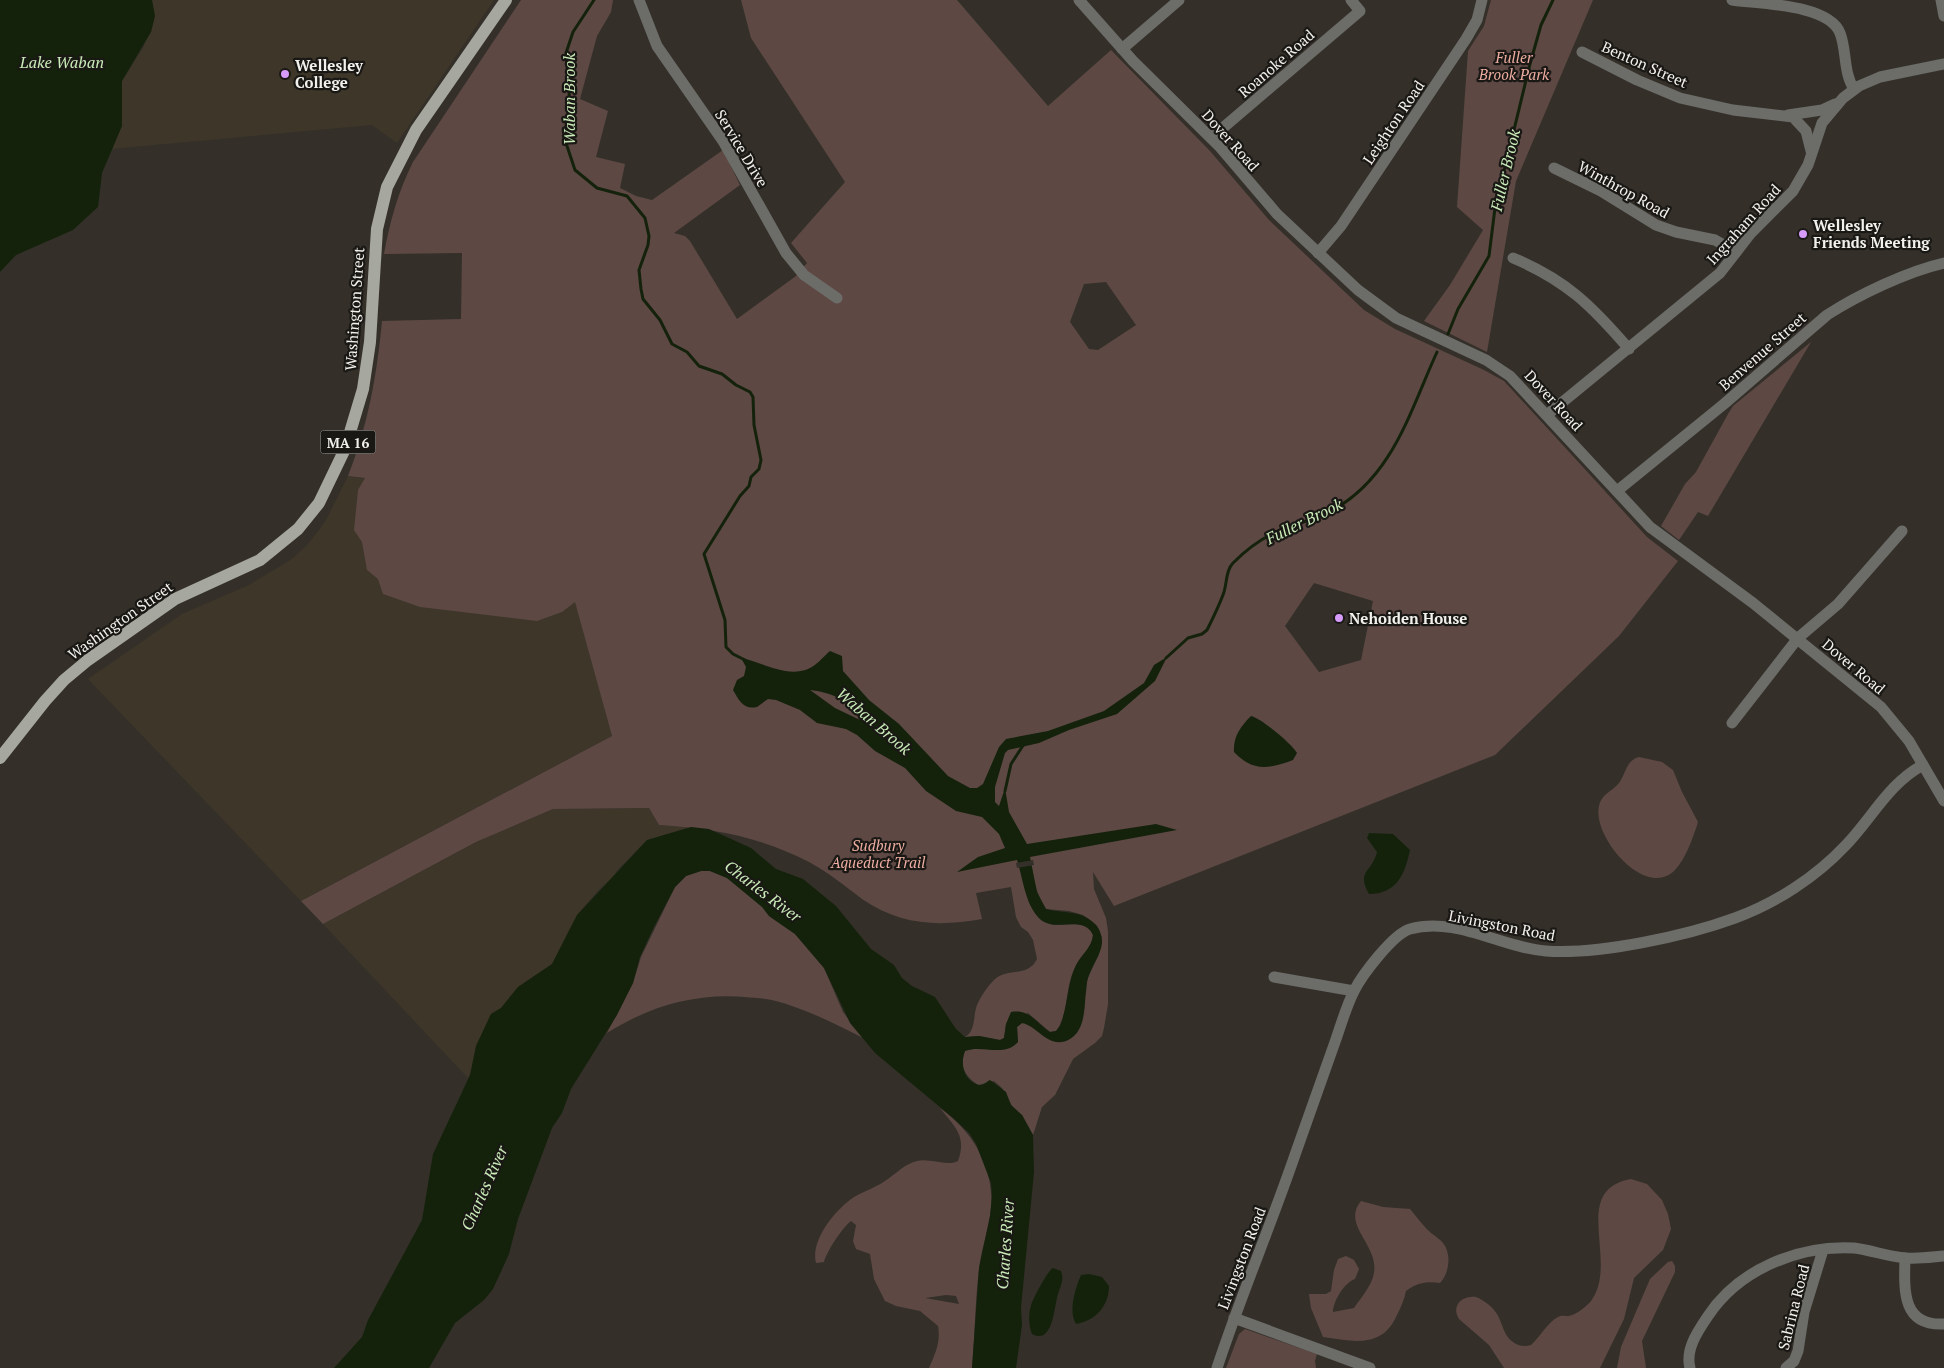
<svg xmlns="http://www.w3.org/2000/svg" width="1944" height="1368" viewBox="0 0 1944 1368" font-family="'PT Serif',serif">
<rect width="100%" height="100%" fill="#343029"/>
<g fill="#3d3629">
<polygon points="152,0 494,0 397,143 372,125 110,149 122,126 122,81 143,48 154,21"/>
<polygon points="348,476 549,504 612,736 301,901 88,679 182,614 249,585 292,559 308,544 325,522"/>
<polygon points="649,808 659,825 696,827 647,840 617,870 613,878 601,887 577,915 552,964 518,987 501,1008 491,1014 476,1046 473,1069 468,1078 323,924 476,842 553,809"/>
</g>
<g fill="#5d4844" fill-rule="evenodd">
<path d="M521,0h92l-2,12 -14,24 -17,63 28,12 -12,46 29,7 -5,24 16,8 16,4 71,-50 17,35 -66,48 11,3 5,5 47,78 59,-43 11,-13 -16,-20 54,-61 -94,-144 -10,-38h216l91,106 63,-56 99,101 59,69 95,90 31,19 89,41 20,11 143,156 31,24 -59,75 -124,119 -381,151 -21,-34 1,17 12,29 2,13v73l-4,24 -2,8 -7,7 -22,16 -18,36 -13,12 -9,28 -11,-20 -7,-4 -13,-23 -8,-7 -16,4c-13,-9 -19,-18 -13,-34l12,-3 16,2 25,-8 -1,-15 5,-4c17,3 18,18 38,19l26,-49 1,-13 12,-26 3,-17 -6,-12 -13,-10 -14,-4 -23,-2 -5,-7 -7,-20 -6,18c4,9 9,18 17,22 16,9 39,-7 48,13 -1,14 -14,23 -20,37 -8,19 -4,41 -17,59l-6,1 -22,-19 -22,11 -2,14 -4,2 -21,-4 -14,1c11,-6 8,-22 12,-32 4,-9 10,-18 17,-25 13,-13 34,-2 43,-21l-4,-19 -5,-8 -7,-5 -5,-10 -5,-30 -35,6 6,26c-44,8 -82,6 -120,-20 -17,-13 -34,-27 -53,-37 -48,-25 -97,-34 -150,-37l-10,-17 -96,1 -77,33 -153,82 -22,-23 311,-165 -37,-134 -13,10 -25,9 -117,-14 -37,-13 -5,-15 -11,-9 -5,-28 -8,-12 4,-40 7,-12 -17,-2c20,-51 29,-101 34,-155l79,-2 1,-66 -78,1c6,-33 14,-62 29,-92zM1106,282l30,43 -38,25 -9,-1 -19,-27 14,-38zM1314,583l59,18 -12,59 -42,12 -34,-46z"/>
<polygon points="1491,0 1593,0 1516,181 1487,352 1424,321 1450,285 1483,230 1457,207 1468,51 1484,26"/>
<polygon points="1811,342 1708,516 1698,512 1679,540 1661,526 1685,484 1696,472 1728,414 1733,406"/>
<path d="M1639,757l23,5 11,8 9,22 16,30c-5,16 -12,36 -23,48 -29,30 -83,-33 -76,-64 3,-13 13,-14 20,-23 7,-9 7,-23 20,-26z"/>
<path d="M701,871h9l17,7 36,29 6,9 26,18 29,34 19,44 20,26c-29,-15 -59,-30 -91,-38 -8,-2 -18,-2 -27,-3 -50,-4 -95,9 -138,36l26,-50 8,-26 34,-70 11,-11z"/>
<path d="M940,1108c35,25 57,64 50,108 -3,18 -9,35 -11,53 -4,33 -4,66 -7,99h-43c6,-14 12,-26 9,-42l-18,-15 -24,-5 -11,-5 -11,-22 -4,-25 -14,-5 -3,-8 3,-16 -5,-4c-9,7 -24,30 -27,41l-8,1c-6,-23 20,-54 38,-66 10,-6 21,-9 31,-16 11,-7 19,-17 32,-20 14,-3 29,6 41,0 9,-25 -3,-34 -18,-53zM946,1295l10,1 3,8 -34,-6z"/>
<path d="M1631,1179l16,5 15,16 6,14 3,15 -8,21 -29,28 -10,41 -24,49h-96l-15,-23 -30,-26c-3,-5 -4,-10 -1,-15 2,-4 8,-7 13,-7 6,-1 9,2 14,5 20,13 14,30 28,40 5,4 12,5 18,3 9,-8 16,-22 27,-28 3,-2 7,-1 11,-1 8,-2 17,-9 22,-15 29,-39 -22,-111 40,-122z"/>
<path d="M1361,1201l22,6 27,2c7,8 13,17 21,24 4,3 9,6 12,10 9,11 6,31 -3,40 -14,-2 -23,0 -34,8 -2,10 -6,18 -10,26 -15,32 -44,24 -73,20l-12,-29 -2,-14h17l5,-3 3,-21 4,-11 8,-3 8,4 5,9 -4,10c-10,3 -22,22 -22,33l21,-4c7,-10 18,-23 20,-35 5,-28 -33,-48 -13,-72z"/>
<polygon points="1672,1261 1675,1266 1675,1272 1642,1341 1646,1368 1617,1368 1621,1347 1650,1279 1668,1262"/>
<polygon points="1245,1329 1317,1354 1315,1361 1316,1368 1226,1368 1239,1334"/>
</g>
<g fill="#14220b" fill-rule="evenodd">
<polygon points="0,0 152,0 155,16 151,32 122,81 122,126 102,173 98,207 73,230 16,255 0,272"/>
<path d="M830,651l12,5 1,15 26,29 30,24 49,52 22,12h7l6,-4 16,-37 7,-8 42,-8 56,-20 40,-28 10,-18 13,-8 -12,24 -38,33 -48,16 -30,13 -31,7 -3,3 -10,34v15l4,4 6,-18 4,24 18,32 129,-20 21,6 -147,27 7,35 9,17c18,5 35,0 50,16 4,4 6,12 6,18 -1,12 -11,23 -14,35 -5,18 1,50 -18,61 -20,12 -32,-13 -48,-16l-5,4 1,15c-14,16 -36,2 -53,9 -5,12 -2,30 14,34 4,1 7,-3 11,-5l16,12 5,13 11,10 11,20 1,37 -13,136 1,17 -6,43h-44l7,-100 11,-52 2,-20 -1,-13 -15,-39 -7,-11 -16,-15 -78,-65 -25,-30 -26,-55 -29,-34 -26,-18 -7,-9 -35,-29 -17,-7h-9l-15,5 -11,11 -21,40 -14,30 -7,26 -16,32 -46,74 -9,24 -10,15 -34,91 -9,35 -16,35 -9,11 -29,23 -26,45h-95l28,-31 6,-17 54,-100 11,-66 37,-79 6,-29 15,-32 10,-6 17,-21 34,-23 25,-49 70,-75 44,-13 18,2 42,19 25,21 27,10 33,27 35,43 23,16 8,13 10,8 23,11 21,32 9,8 14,-1 21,4 4,-2 2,-14 5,-12c19,-3 25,11 39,20l6,-1 4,-5c8,-20 7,-42 16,-61 6,-11 16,-18 17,-30 -10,-22 -40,0 -55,-18 -13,-15 -15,-38 -21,-57l-60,12 21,-15 27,-9 -6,-14 -17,-17 -26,-6 -30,-20 -21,-23 -30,-17 -18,-16 -11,-6 -29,-6 -17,-13 -24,-10 -8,-1 -11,8c-14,3 -18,-7 -24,-17l4,-10 7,-4 2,-9 -5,-9c22,4 44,20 67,11 8,-3 15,-12 22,-18zM810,690c19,2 41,10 50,30l-25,-12z"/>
<path d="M1251,716c10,2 41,28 46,37l-4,7c-24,9 -40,12 -59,-8 -1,-15 6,-25 17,-36z"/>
<path d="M1369,833l24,1 17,16c-5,25 -14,44 -41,44 -13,-24 3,-21 8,-42l-10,-14z"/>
<path d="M1053,1268l8,3c4,10 -2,17 -4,27 -3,12 -5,47 -25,36 -3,-7 -4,-20 -1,-28 1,-6 17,-36 22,-38z"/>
<path d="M1089,1274l13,3 7,9c0,20 -14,35 -33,38 -8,-13 -1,-35 5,-49z"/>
</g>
<polygon fill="#343029" points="1033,860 1034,865 1017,868 1016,863"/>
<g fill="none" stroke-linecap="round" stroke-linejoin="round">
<g stroke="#14220b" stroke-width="3">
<polyline points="594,0 573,32 566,53 570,105 565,132 566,143 575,170 597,188 627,196 645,218 649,236 648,245 639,270 641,289 643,299 660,320 672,344 687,352 699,366 722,374 736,385 750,392 753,397 754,425 761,460 759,469 751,477 749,486 740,496 704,554 725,620 726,647 733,654 745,660"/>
<polyline points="1448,334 1458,309 1489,256 1495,208 1530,64 1541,25 1553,0"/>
<path d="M1166,658l22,-20 14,-4 5,-4c6,-12 13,-26 17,-38 3,-10 2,-22 9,-29 13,-13 32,-27 50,-34 15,-6 31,-9 46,-17 63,-32 81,-101 108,-160"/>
<polyline points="1005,791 1011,764 1024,744"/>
</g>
<g stroke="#6c6c68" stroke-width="11">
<polyline points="639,0 657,46 723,141 786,253 804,275 837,298"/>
<polyline points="1079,0 1133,61 1219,146 1277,214 1358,290 1396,318 1486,360 1510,376 1650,527 1753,603 1881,707 1909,741 1944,801"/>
<path d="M1732,0c27,4 97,4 108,33 7,18 3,39 14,56"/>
<polyline points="1941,0 1944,16"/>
<polyline points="1122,49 1179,0"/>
<polyline points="1582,52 1637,80 1680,98 1733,110 1793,117 1806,131 1811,151"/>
<polyline points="1788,115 1822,110 1835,104"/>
<polyline points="1211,138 1360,11 1351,0"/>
<polyline points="1554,168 1601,191 1656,225 1676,232 1715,240 1736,252"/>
<polyline points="1318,253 1341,226 1466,39 1477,20 1482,0"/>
<path d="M1513,258c53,22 79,48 116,91"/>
<polyline points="1548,414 1720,273 1751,233 1793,191 1808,165 1822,123 1843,98 1859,86 1880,77 1944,64"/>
<path d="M1617,491l107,-87 103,-89c31,-20 81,-44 117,-52"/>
<polyline points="1732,723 1798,638 1838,604 1902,531"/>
<polyline points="1274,977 1354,991"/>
<path d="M1905,1258c-1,33 -3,68 39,66"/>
<polyline points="1234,1318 1370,1368"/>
<path d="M1217,1368c24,-73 54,-143 79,-216 13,-37 26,-74 39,-110 6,-17 11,-35 19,-51 8,-16 39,-57 56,-62 46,-13 92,19 136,22 52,4 140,-15 189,-33 41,-15 81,-41 111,-73 25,-26 44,-63 77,-80"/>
<path d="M1690,1368c-5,-19 8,-37 18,-52 31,-47 91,-71 146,-68 17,2 35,9 52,10 13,1 26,-1 38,-2"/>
<polyline points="1786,1368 1794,1361 1798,1351 1804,1312 1823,1250"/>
</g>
<polyline stroke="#a6a79f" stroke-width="12" points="0,758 45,701 64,680 88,660 175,599 260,560 298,529 319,503 345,449 363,389 370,342 377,229 387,187 416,130 506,0"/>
</g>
<g fill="#d79bf9" stroke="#1a1815" stroke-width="2">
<circle cx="285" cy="74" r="5"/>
<circle cx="1803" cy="234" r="5"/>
<circle cx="1339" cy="618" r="5"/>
</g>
<g text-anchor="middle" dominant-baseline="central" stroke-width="4.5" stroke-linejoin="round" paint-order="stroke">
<rect fill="#1a1815" stroke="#b2b0ac" stroke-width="1" x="320.5" y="430.5" width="55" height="23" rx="4"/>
<g font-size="14" font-weight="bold" fill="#f3f1ec">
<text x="348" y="442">MA 16</text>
</g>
<g font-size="15" font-style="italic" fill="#edada1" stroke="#1a1815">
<text x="1514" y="57">Fuller<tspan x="1514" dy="17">Brook Park</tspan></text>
<text x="878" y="845">Sudbury<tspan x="878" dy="17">Aqueduct Trail</tspan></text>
</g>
<g font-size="15" fill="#f3f1ec" stroke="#1a1815">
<text transform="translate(1276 63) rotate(-41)">Roanoke Road</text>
<text transform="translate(1645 64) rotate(24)">Benton Street</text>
<text transform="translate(1393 122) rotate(-56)">Leighton Road</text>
<text transform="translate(1231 140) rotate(48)">Dover Road</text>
<text transform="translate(742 148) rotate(59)">Service Drive</text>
<text transform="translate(1624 189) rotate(29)">Winthrop Road</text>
<text transform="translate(1743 224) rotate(-48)">Ingraham Road</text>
<text transform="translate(354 309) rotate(-86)">Washington Street</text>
<text transform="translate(1762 351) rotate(-41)">Benvenue Street</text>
<text transform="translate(1554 400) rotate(47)">Dover Road</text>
<text transform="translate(120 620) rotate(-35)">Washington Street</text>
<text transform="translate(1854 666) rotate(40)">Dover Road</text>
<text transform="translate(1502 925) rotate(11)">Livingston Road</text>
<text transform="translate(1241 1258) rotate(-69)">Livingston Road</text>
<text transform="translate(1793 1307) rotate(-76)">Sabrina Road</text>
</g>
<g font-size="15" font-weight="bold" fill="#f3f1ec" stroke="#1a1815" text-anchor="start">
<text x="295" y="65">Wellesley<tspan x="295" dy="17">College</tspan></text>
<text x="1813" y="225">Wellesley<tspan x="1813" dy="17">Friends Meeting</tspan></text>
<text x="1349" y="618">Nehoiden House</text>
</g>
<g font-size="16" font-style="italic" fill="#c9ebb8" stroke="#1a1815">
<text x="62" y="62">Lake Waban</text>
<text transform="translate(569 99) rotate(-90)">Waban Brook</text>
<text transform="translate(1505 170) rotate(-77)">Fuller Brook</text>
<text transform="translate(1304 521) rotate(-26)">Fuller Brook</text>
<text transform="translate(874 721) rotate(41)">Waban Brook</text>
<text transform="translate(763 891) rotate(37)">Charles River</text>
<text transform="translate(484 1188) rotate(-66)">Charles River</text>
<text transform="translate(1005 1244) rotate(-86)">Charles River</text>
</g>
</g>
</svg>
